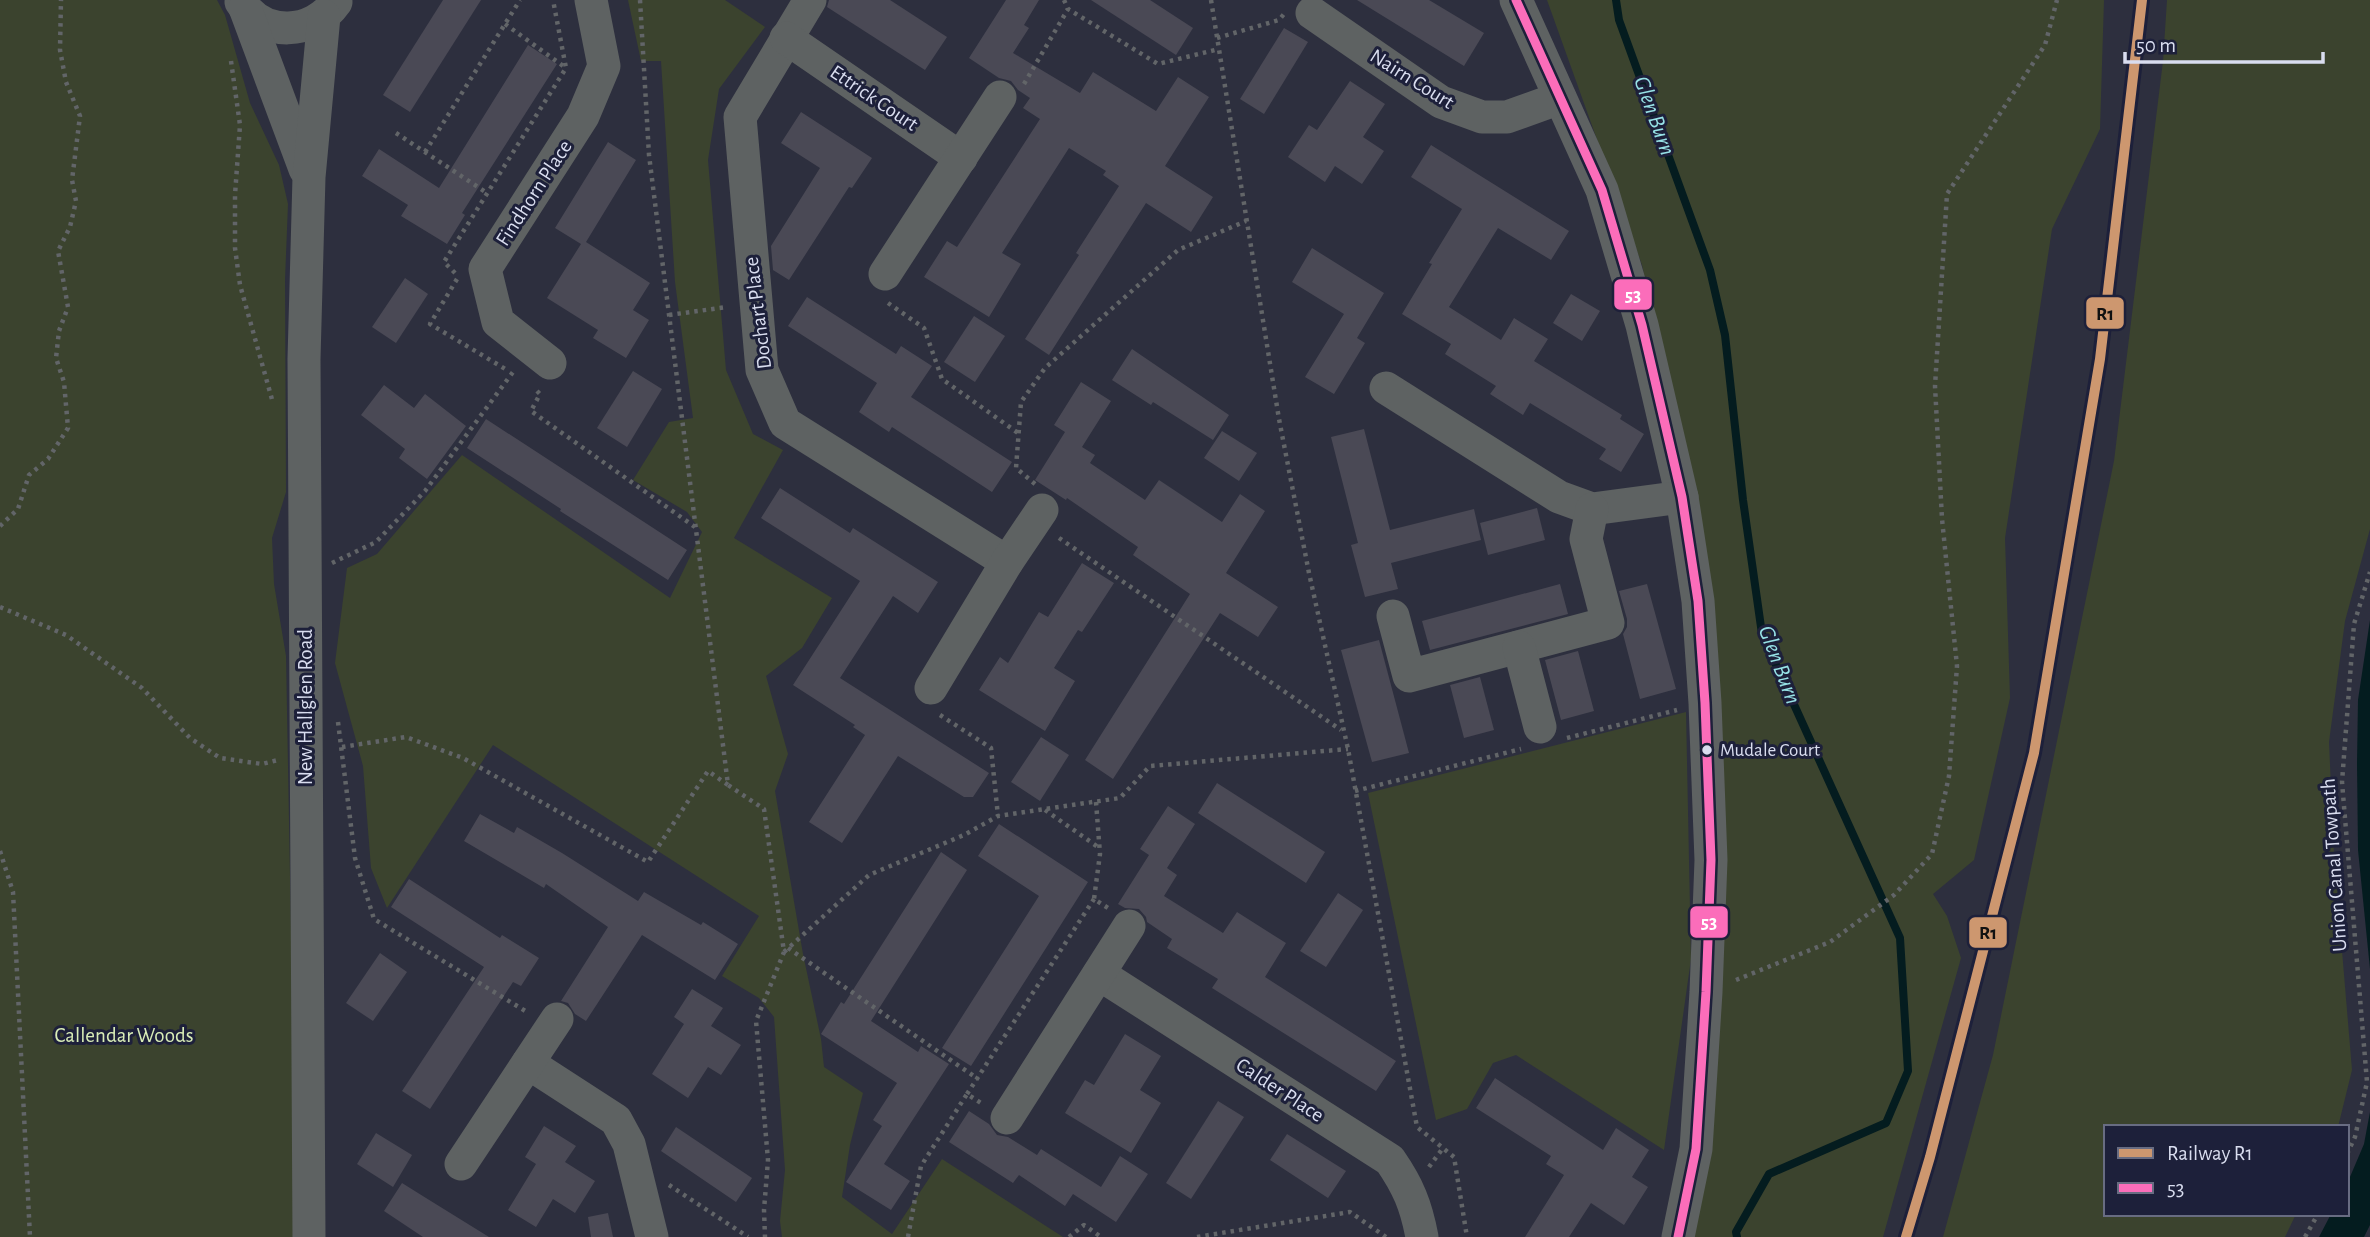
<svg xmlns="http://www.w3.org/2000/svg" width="2370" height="1237" viewBox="0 0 2370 1237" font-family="'Alegreya Sans',sans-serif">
<rect width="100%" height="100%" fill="#2d2f3e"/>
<g fill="#3b432e">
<polygon points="0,0 217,0 225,15 250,103 279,165 288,204 285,280 286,492 272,538 274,584 286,656 293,1041 293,1237 0,1237"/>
<polygon points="628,0 725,0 765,27 719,89 708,160 726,370 753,434 783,450 734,538 832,598 802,648 766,676 788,754 775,791 803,954 821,1039 824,1067 863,1093 850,1145 842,1197 892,1234 942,1159 1063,1237 782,1237 780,1221 785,1170 774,1017 759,998 722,976 759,916 493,745 387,908 371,868 363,766 335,663 347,568 377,554 462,455 670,598 702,532 687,512 633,480 669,422 693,418 675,282 661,61 641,61"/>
<polygon points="1547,0 2104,0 2100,129 2052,229 2005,538 2010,698 1974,860 1933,894 1947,916 1961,958 1883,1237 1693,1237 1716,1069 1681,438 1642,265"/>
<polygon points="2167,0 2370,0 2370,529 2345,621 2329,742 2334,855 2352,1070 2338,1127 2106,1127 2106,1214 2296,1214 2285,1237 1943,1237 1993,1055 2114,461 2163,61"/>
<polygon points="1686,712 1691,959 1664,1150 1516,1055 1493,1063 1467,1109 1436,1120 1368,793"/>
</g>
<g fill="#041c1f">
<polygon points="2370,620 2370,969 2358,850 2357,763 2358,700"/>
<polygon points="2370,1112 2370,1225 2364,1237 2319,1237 2331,1214 2347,1214 2347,1184 2364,1144"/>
</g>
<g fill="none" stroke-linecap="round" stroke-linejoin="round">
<polyline stroke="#041c1f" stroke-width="8" points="1616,0 1619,20 1710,270 1725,335 1743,500 1762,634 1900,938 1908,1071 1886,1123 1769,1174 1736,1232 1737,1237"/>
</g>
<g fill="#4a4955">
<polygon points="443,0 481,0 410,112 383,95"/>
<polygon points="829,0 890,0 947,37 925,70 827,7"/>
<polygon points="1006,0 1039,0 1024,25 1029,28 1013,53 1080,93 1093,72 1156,111 1178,77 1209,97 1165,166 1213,197 1191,232 1146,203 1049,355 1025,339 1079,255 1076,253 1119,186 1103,175 1106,171 1069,148 1002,253 1021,264 989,317 924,277 947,241 957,247 1040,119 1023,108 1030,98 1018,90 1011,81 999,78 969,58"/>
<polygon points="1091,0 1150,0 1193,28 1176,55"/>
<polygon points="1357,0 1429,0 1484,33 1464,66"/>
<polygon points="1284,28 1308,42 1264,114 1240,99"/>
<polygon points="528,45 557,64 462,213 465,215 447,244 401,216 408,205 362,176 379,149 439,188"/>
<polygon points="1350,81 1385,104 1363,137 1384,151 1362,184 1335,166 1325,182 1288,157 1309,125 1317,130"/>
<polygon points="801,112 872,158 852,188 849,187 789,280 773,270 771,246 820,168 781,143"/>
<polygon points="608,142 636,160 586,242 650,283 633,310 649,320 626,358 593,338 598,330 547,298 581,244 555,228"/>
<polygon points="1431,145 1569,231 1551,260 1498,228 1449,307 1501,340 1514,318 1548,339 1534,361 1622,415 1620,419 1644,434 1621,472 1599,459 1606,449 1530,403 1523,415 1490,394 1496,386 1445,354 1451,344 1402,314 1432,264 1429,263 1462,209 1411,177"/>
<polygon points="1312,248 1384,293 1357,338 1365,343 1334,394 1305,377 1344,314 1292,282"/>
<polygon points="405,278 428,294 396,343 372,327"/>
<polygon points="1571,294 1600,311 1582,341 1553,323"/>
<polygon points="807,297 896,354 901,346 932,366 911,397 1012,462 992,492 892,427 889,432 859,412 877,383 788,326"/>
<polygon points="974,316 1005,336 975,382 944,362"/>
<polygon points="1132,349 1229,415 1213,440 1153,402 1151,405 1112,380"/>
<polygon points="633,371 662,389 627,447 597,428"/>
<polygon points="1081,382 1111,401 1082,447 1095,455 1090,463 1145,500 1159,480 1222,522 1240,494 1265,511 1226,573 1278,607 1258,637 1220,613 1113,779 1085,760 1190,594 1133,555 1138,547 1067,498 1066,500 1035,480 1065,432 1054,425"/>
<polygon points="384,385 414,408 425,394 466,426 427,479 399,458 405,449 361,415"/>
<polygon points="486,419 687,550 668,580 582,525 560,511 561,509 467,448"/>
<polygon points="1364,429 1390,530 1474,509 1481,540 1391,563 1398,589 1365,597 1351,545 1358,543 1331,437"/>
<polygon points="1222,431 1257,453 1239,481 1204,458"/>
<polygon points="780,488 850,533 853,528 938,582 918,613 893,596 840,678 989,773 973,797 964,797 898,756 842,843 809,822 865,735 853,727 855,725 793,685 860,581 761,518"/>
<polygon points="1537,508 1545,540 1488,555 1480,523"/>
<polygon points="1082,563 1114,583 1082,632 1078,630 1054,668 1075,681 1045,731 979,690 1000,657 1008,663 1039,612 1048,617"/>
<polygon points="1560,584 1568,614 1430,650 1422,621"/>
<polygon points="1647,584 1676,689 1640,699 1623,634 1627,627 1627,619 1619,591"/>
<polygon points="1379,640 1409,753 1372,762 1341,650"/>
<polygon points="1578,651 1594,711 1561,720 1545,660"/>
<polygon points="1480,677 1494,730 1464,738 1450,685"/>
<polygon points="1041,737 1069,755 1040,801 1011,782"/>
<polygon points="1217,783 1325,852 1306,883 1198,813"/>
<polygon points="1168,806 1195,824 1167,868 1177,875 1164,896 1223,933 1237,912 1286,943 1265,977 1396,1061 1376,1091 1212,988 1218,979 1167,948 1172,939 1147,922 1146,917 1139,909 1125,908 1118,904 1149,855 1140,849"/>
<polygon points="480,814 514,833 517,827 562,853 638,901 644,892 701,925 703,922 738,944 715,980 642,935 586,1021 575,1014 568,1003 561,1001 608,927 546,884 544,888 464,841"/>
<polygon points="999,824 1088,882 971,1066 942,1048 1039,896 978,856"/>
<polygon points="941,852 967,870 871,1021 918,1052 921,1046 949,1064 884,1164 910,1181 891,1210 846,1182 882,1126 873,1120 897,1083 821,1034 841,1002 844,1004"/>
<polygon points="409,879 500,938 502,935 539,958 521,986 513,982 430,1109 402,1091 484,967 391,907"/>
<polygon points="1338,893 1363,910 1326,967 1300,951"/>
<polygon points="380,953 407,972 373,1021 346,1003"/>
<polygon points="692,989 723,1008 711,1026 741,1045 721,1075 708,1067 688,1098 652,1074 684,1024 674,1017"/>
<polygon points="1125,1034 1161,1056 1140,1090 1161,1103 1131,1153 1065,1113 1085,1080 1094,1085"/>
<polygon points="1495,1078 1603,1150 1616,1128 1649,1150 1632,1177 1648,1187 1624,1225 1591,1203 1569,1237 1525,1237 1564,1175 1546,1164 1551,1156 1476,1108"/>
<polygon points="1218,1101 1244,1117 1191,1199 1166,1183"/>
<polygon points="969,1111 989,1124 997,1135 1008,1137 1037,1155 1041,1149 1101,1187 1120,1156 1148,1174 1116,1222 1073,1194 1065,1206 1019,1175 1013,1183 949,1142"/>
<polygon points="544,1126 576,1146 565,1162 595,1181 575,1213 553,1199 536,1227 508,1210 536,1164 525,1157"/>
<polygon points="676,1127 752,1178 736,1202 661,1151"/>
<polygon points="376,1133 412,1155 393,1187 357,1164"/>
<polygon points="1287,1134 1346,1171 1328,1198 1270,1160"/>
<polygon points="402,1183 426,1198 489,1237 423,1237 384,1211"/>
<polygon points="608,1213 613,1237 591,1237 588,1217"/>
</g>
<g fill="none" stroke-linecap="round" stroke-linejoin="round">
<g stroke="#626568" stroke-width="4.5" stroke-dasharray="3.5 5" stroke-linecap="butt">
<polyline points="640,0 649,155 728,785 764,809 784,952 756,1021 768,1160 764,1210 765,1237"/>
<polyline points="1064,0 1068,9 1158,64 1219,49"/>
<polyline points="1211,0 1279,419 1309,573 1348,749 1417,1127 1454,1157 1467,1237"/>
<polyline points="505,24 566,68"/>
<polyline points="1217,38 1279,20 1284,14"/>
<polyline points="231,61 240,125 235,195 235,248 240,285 273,403"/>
<polyline points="1024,84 1068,9"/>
<polyline points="396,133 487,193"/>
<polyline points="425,152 520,0"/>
<polyline points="455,273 444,262 566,68 553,0"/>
<polyline points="457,279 430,324 507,370"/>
<polyline points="888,303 924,328 942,379 1018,433"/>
<polyline points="669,315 727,307"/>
<polyline points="537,391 540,394 531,411 695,527"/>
<polyline points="1035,484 1016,468 1021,402 1045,368 1178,250 1246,221"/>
<polyline points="0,526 18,509 29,475 48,459 68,428 64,382 56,358 59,331 68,307 58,251 70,227 76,201 72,180 80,116 66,82 60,50 61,0"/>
<polyline points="1059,538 1341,730"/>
<polyline points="332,563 376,542 425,491 513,372"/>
<polyline points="0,607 66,635 142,688 190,738 220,758 262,764 278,760"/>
<polyline points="940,715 991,748 998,816"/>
<polyline points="338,722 355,858 374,919 527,1012"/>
<polyline points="1567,738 1677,710"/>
<polyline points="342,747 406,737 463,758 648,862 708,771 728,785"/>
<polyline points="1355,791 1521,749"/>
<polyline points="1096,802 1100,854 1094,899 1108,908"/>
<polyline points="1045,810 1098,847"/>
<polyline points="0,851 13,892 30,1237"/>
<polyline points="788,948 978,1079"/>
<polyline points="784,952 869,875 964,835 998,816 1120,798 1150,766 1348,749"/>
<polyline points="1736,980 1830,942 1894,895 1932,854 1949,776 1957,666 1942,519 1935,386 1947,194 2045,45 2057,0"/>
<polyline points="967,1094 1094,899"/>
<polyline points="2347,1154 2355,1137 2367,1082 2342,782 2354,624 2370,572"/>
<polyline points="1429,1167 1443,1148"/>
<polyline points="669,1185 748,1237"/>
<polyline points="908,1237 921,1166 967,1094 984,1105"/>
<polyline points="1069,1237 1084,1225 1101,1237"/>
<polyline points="1197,1237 1350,1212 1386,1237"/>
<polyline points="2305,1237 2318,1214"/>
</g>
<g stroke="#5e6262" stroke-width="33">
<polyline points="810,0 740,117 762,370 785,423 1007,562"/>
<polyline points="1516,0 1602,190 1642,325 1682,497 1698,601 1705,703 1711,860 1706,992 1696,1149 1678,1237"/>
<path d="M241,2c22,36 72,33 95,0"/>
<polyline points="245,8 305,169"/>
<polyline points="1312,13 1441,102 1482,117 1507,117 1560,98"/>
<polyline points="786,38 961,158"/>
<polyline points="885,274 1000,97"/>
<polyline points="550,363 498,322 485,269 583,116 604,66 591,0"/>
<polyline points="1386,388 1559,497 1592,509 1682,497"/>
<polyline points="1393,616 1409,676 1608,623 1586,539 1592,509"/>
<polyline points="1519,647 1540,727"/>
<polyline points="931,688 1007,562 1042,510"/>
<path d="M1099,974l291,186c18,26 26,45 32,77"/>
<polyline points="528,1063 616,1120 629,1144 652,1237"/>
<polyline points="1007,1118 1129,926"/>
<polyline points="461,1164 557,1019"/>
<polyline points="309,1237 304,359 309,177 324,16"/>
</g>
<g stroke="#1d203a" stroke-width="14">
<polyline id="bus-1" points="1516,0 1602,190 1642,325 1682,497 1698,601 1705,703 1711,860 1706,992 1696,1149 1678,1237"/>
</g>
<use href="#bus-1" stroke="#fb6dba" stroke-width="9"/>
<g stroke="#1d203a" stroke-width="16">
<polyline id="rail-1" points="1906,1237 1930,1157 2034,753 2100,359 2142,0"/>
</g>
<use href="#rail-1" stroke="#cd976f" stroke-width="10"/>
</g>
<circle fill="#d9ddef" stroke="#1d203a" stroke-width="2.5" cx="1707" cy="750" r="6"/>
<g text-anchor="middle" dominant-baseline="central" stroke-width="6" stroke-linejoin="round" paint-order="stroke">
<g font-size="19" fill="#d9ddef" stroke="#1d203a" text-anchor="start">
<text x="1720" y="750">Mudale Court</text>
</g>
<g font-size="21" fill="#d9ddef" stroke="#1d203a">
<text transform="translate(1412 79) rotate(32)">Nairn Court</text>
<text transform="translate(874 98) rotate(34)">Ettrick Court</text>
<text transform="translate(534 193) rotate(-57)">Findhorn Place</text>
<text transform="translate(758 313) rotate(-97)">Dochart Place</text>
<text transform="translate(305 707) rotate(-90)">New Hallglen Road</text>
<text transform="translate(2334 865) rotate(-94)">Union Canal Towpath</text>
<text transform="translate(1280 1090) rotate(33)">Calder Place</text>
</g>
<g font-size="21" fill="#d9edb7" stroke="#1d203a">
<text x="124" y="1035">Callendar Woods</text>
</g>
<g font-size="23" font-style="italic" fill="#97e2e6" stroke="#1d203a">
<text transform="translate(1654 116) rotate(70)">Glen Burn</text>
<text transform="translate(1779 665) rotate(69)">Glen Burn</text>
</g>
</g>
<g stroke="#1d203a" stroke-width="2.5">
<rect x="1613" y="278" width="40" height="33" rx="7" fill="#fb6dba"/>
<rect x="2085" y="296" width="40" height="34" rx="7" fill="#cd976f"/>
<rect x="1689" y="905" width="40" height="34" rx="7" fill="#fb6dba"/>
<rect x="1968" y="916" width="40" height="33" rx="7" fill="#cd976f"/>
</g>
<g font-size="19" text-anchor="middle" font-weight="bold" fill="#fff">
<text x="1633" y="301">53</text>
<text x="1709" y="928">53</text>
</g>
<g font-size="19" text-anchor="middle" font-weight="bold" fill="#111">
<text x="2105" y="320">R1</text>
<text x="1988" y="939">R1</text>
</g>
<rect x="2104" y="1125" width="245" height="91" fill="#1d203a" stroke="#686c82" stroke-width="2"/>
<rect x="2118" y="1148" width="35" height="10" fill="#cd976f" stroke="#686c82" stroke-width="2"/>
<text x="2167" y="1160" font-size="21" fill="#d9ddef">Railway R1</text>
<rect x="2118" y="1183" width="35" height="10" fill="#fb6dba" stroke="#686c82" stroke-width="2"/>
<text x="2167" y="1195" font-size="21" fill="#d9ddef">53</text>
<path d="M2125 52v10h198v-10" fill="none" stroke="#d9ddef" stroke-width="3.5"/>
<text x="2136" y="52" font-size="21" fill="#d9ddef" stroke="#1d203a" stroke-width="5" paint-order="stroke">50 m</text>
</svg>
